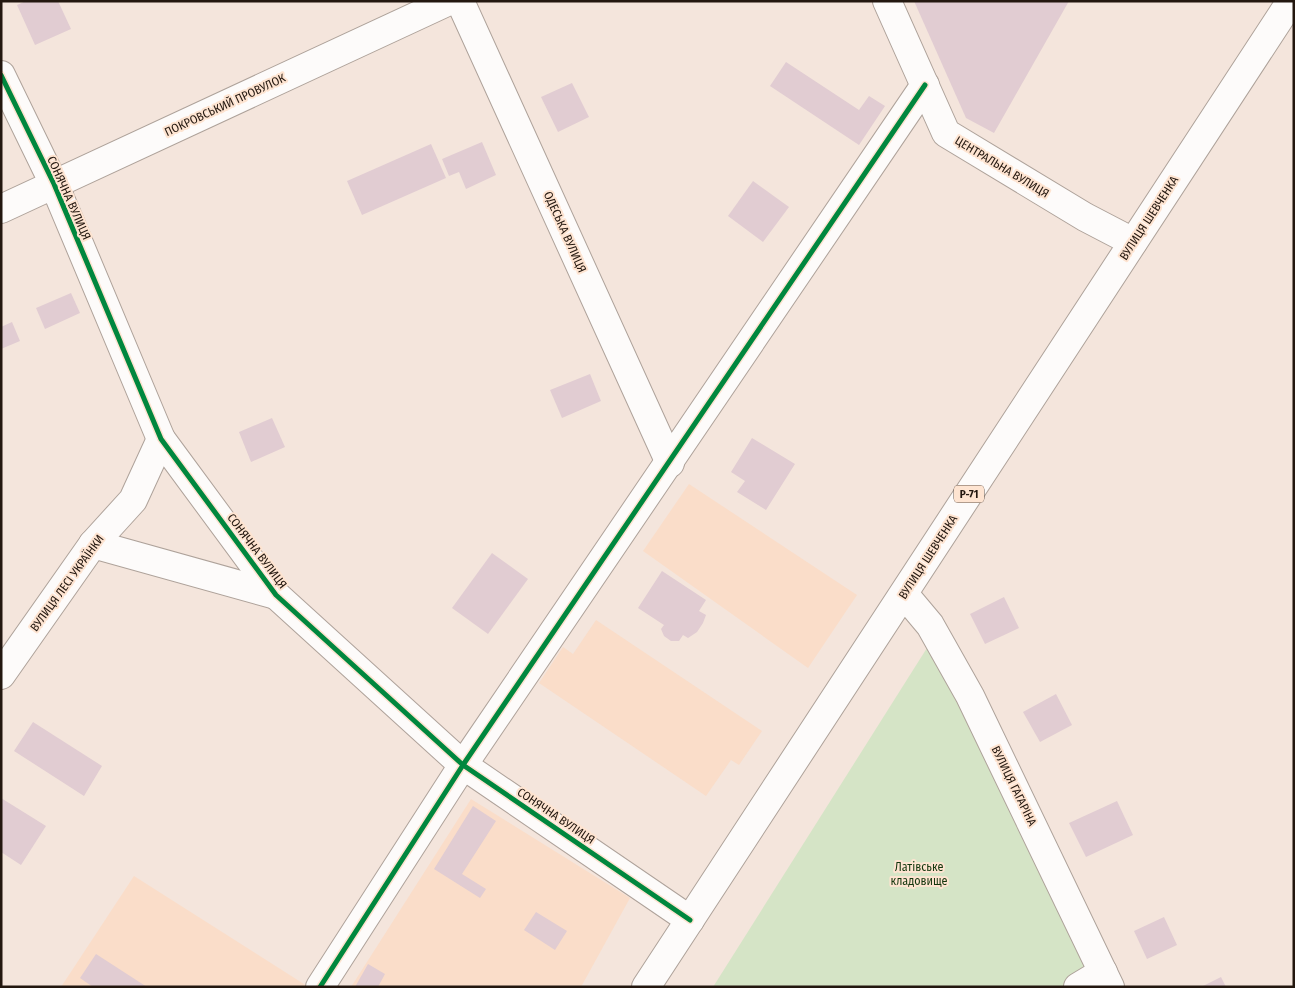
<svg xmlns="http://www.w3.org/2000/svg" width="1295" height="988" viewBox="0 0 1295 988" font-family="'Fira Sans Condensed',sans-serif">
<rect width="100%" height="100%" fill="#f4e5dc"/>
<g fill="#faddc9">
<polygon points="689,484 857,595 808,668 643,551"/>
<polygon points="596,620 762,731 739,765 731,760 706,796 539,683 563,647 573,654"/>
<polygon points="471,799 630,898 581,987 351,987"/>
<polygon points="134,876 307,986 306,987 61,987"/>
</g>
<polygon fill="#d5e4c6" points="932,640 1100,987 713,987"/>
<g fill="#e1ccd2">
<polygon points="26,1 58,1 71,29 35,45 17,5"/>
<polygon points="914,1 1069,1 994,133 966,118"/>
<polygon points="786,62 859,110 869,96 885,106 859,145 770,86"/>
<polygon points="572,83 589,117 558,132 541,97"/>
<polygon points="482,142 496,175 466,189 459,172 449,176 442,159"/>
<polygon points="431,144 446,178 362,215 347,181"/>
<polygon points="753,181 789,207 763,242 728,216"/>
<polygon points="71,293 80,313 45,329 36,308"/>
<polygon points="12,322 20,341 1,349 1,327"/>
<polygon points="590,374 601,401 562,418 550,390"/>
<polygon points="272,418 285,447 251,462 239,432"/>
<polygon points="752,438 795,464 766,510 737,492 745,481 731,472"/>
<polygon points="492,553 528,579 488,634 452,608"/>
<polygon points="662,571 706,600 699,611 706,615 703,623 697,632 688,638 683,635 679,641 671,641 664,636 661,629 664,625 638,608"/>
<polygon points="1004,597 1019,628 985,644 970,614"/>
<polygon points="1056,694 1072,725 1040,742 1023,712"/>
<polygon points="33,722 102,766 84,796 14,751"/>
<polygon points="1,798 46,826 21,865 1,852"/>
<polygon points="1117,801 1133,835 1086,857 1069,823"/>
<polygon points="473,806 496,821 462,874 486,889 480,898 434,869"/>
<polygon points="536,912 567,931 555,950 524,930"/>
<polygon points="1164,917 1177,945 1147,959 1134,931"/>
<polygon points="96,954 147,987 93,987 80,978"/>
<polygon points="368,964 385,974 378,987 355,987"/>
<polygon points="1221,977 1226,987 1201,987"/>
</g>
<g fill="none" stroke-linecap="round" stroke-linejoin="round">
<g stroke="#aea29a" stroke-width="30">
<g id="minor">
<polyline points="460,1 670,463"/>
<polyline points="887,1 946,133 1085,217 1133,242"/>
<polyline points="1,75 54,184 161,439 276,595 463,765 690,920"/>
<polyline points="1,209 449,1"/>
<polyline points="93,544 276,595"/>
<polyline points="904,594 930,625 970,696 1110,987"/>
<polyline points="1,675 93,544 133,500 161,439"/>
<polyline points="320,987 463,765 925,85"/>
<polyline points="1078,987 1103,972"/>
</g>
</g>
<g stroke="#aea29a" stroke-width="30">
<polyline id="major" points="646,987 1291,1"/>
</g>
<use href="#minor" stroke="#fdfbfa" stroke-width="28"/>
<use href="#major" stroke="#fdfbfa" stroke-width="28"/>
<g stroke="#fee4d1" stroke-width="8">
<g id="cycleway">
<polyline points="1,75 54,184 161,439 276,595 463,765 690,920"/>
<polyline points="320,987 463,765 925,85"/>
</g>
</g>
<use href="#cycleway" stroke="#00873e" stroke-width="5"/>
</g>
<g text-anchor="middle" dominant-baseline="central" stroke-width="4" stroke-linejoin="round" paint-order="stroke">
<rect fill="#fee4d1" stroke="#655449" stroke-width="1" x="954" y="485.5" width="30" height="17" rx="4"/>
<g font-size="11" font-weight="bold" fill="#23170f">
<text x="969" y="494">Р-71</text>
</g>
<g font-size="12" fill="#23170f" stroke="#fee4d1">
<text transform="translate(225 105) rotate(-25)">ПОКРОВСЬКИЙ ПРОВУЛОК</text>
<text transform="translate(1002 167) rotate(31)">ЦЕНТРАЛЬНА ВУЛИЦЯ</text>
<text transform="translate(69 198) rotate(66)">СОНЯЧНА ВУЛИЦЯ</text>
<text transform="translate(1149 218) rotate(-57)">ВУЛИЦЯ ШЕВЧЕНКА</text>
<text transform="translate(565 232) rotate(66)">ОДЕСЬКА ВУЛИЦЯ</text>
<text transform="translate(257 551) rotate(53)">СОНЯЧНА ВУЛИЦЯ</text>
<text transform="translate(928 557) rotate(-57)">ВУЛИЦЯ ШЕВЧЕНКА</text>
<text transform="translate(67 583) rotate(-54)">ВУЛИЦЯ ЛЕСІ УКРАЇНКИ</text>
<text transform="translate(1014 786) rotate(64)">ВУЛИЦЯ ГАГАРІНА</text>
<text transform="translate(556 816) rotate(34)">СОНЯЧНА ВУЛИЦЯ</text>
</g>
<g font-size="12" fill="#14370e" stroke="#fee4d1">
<text x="919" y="867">Латівське<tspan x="919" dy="14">кладовище</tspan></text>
</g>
</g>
<rect width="1295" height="988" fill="none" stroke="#23170f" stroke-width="5"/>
</svg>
